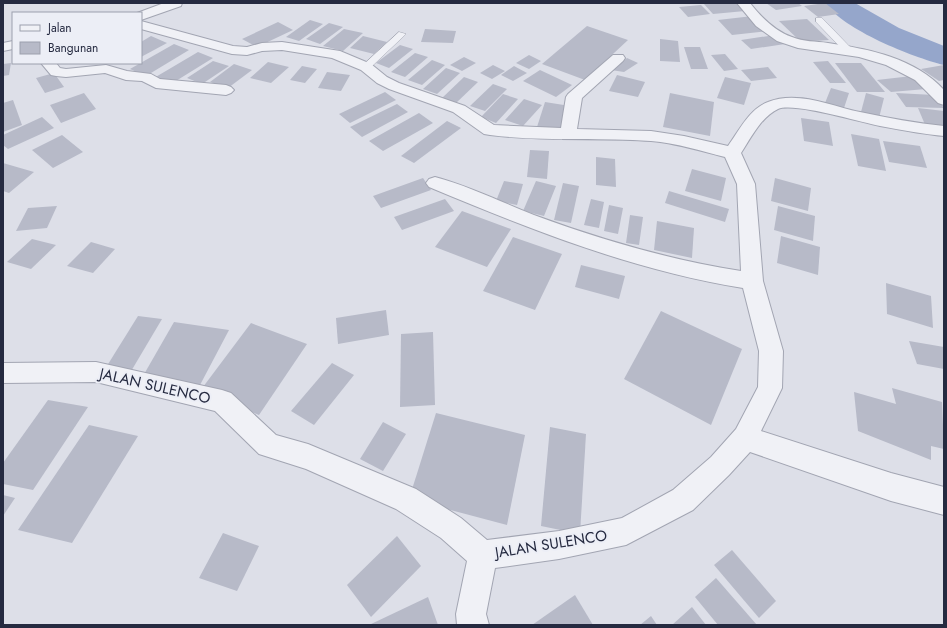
<svg xmlns="http://www.w3.org/2000/svg" width="947" height="628" viewBox="0 0 947 628" font-family="Jost,sans-serif">
<rect width="100%" height="100%" fill="#dddfe8"/>
<g fill="none" stroke-linecap="round" stroke-linejoin="round">
<path fill="#95a6cb" fill-rule="evenodd" d="M825,3h30l44,25 45,18v19c-32,-8 -100,-35 -119,-62z"/>
</g>
<g fill="#b7bac8">
<polygon points="717,3 737,3 745,11 713,14 704,4"/>
<polygon points="766,3 798,3 802,6 776,10"/>
<polygon points="825,3 839,14 818,17 804,6"/>
<polygon points="701,5 710,14 688,17 679,7"/>
<polygon points="753,16 768,31 732,35 718,20"/>
<polygon points="807,19 829,40 801,42 779,21"/>
<polygon points="310,20 323,24 299,41 286,37"/>
<polygon points="278,22 293,30 257,47 242,39"/>
<polygon points="329,23 343,27 320,44 306,39"/>
<polygon points="587,26 628,40 585,80 542,64"/>
<polygon points="344,29 363,33 343,51 323,46"/>
<polygon points="425,29 456,31 453,43 421,42"/>
<polygon points="775,35 785,44 751,49 741,40"/>
<polygon points="151,36 167,43 141,57 141,42"/>
<polygon points="363,36 387,42 374,54 350,48"/>
<polygon points="660,39 678,41 680,62 660,61"/>
<polygon points="174,44 189,50 146,76 130,69"/>
<polygon points="400,45 413,49 389,68 376,63"/>
<polygon points="684,47 700,47 708,69 691,69"/>
<polygon points="198,52 213,58 171,84 154,78"/>
<polygon points="415,53 428,57 405,77 391,72"/>
<polygon points="725,54 738,69 724,71 711,55"/>
<polygon points="529,55 541,61 529,69 516,63"/>
<polygon points="464,57 476,63 462,71 450,65"/>
<polygon points="627,58 638,63 624,72 611,70"/>
<polygon points="432,60 445,65 422,85 408,80"/>
<polygon points="213,61 229,66 202,84 187,78"/>
<polygon points="828,61 846,83 830,83 813,62"/>
<polygon points="268,62 289,67 271,83 250,78"/>
<polygon points="11,63 9,75 3,76 3,64"/>
<polygon points="835,63 861,63 885,92 857,92"/>
<polygon points="234,64 252,70 228,88 210,82"/>
<polygon points="493,65 505,71 492,79 480,73"/>
<polygon points="944,65 944,80 939,81 921,69"/>
<polygon points="302,66 317,69 305,83 290,80"/>
<polygon points="514,66 527,73 513,81 501,75"/>
<polygon points="768,67 777,78 751,81 741,70"/>
<polygon points="446,68 460,73 437,94 423,89"/>
<polygon points="540,70 572,85 556,97 523,81"/>
<polygon points="327,72 350,75 341,91 318,88"/>
<polygon points="54,73 64,87 45,93 36,78"/>
<polygon points="617,75 645,82 638,97 609,91"/>
<polygon points="912,76 926,89 891,92 877,80"/>
<polygon points="464,77 478,82 455,104 441,99"/>
<polygon points="725,77 751,83 744,105 717,98"/>
<polygon points="493,84 507,89 485,111 470,106"/>
<polygon points="831,88 849,93 844,108 825,103"/>
<polygon points="385,92 396,100 350,123 339,114"/>
<polygon points="84,93 96,109 61,123 50,105"/>
<polygon points="670,93 714,102 710,136 663,127"/>
<polygon points="866,93 884,98 879,118 861,112"/>
<polygon points="896,93 934,95 944,108 906,107"/>
<polygon points="503,94 518,99 496,123 481,117"/>
<polygon points="524,99 542,105 523,126 505,120"/>
<polygon points="13,100 22,125 3,132 3,103"/>
<polygon points="545,102 570,106 563,131 537,127"/>
<polygon points="397,104 408,112 362,137 350,127"/>
<polygon points="918,108 944,111 944,129 926,127"/>
<polygon points="419,113 433,123 383,151 369,141"/>
<polygon points="42,117 54,128 8,149 3,145 3,135"/>
<polygon points="801,118 829,122 833,146 804,141"/>
<polygon points="447,121 461,128 414,163 401,156"/>
<polygon points="851,134 879,139 886,171 858,166"/>
<polygon points="62,135 83,152 53,168 32,150"/>
<polygon points="883,141 920,146 927,168 889,162"/>
<polygon points="530,150 549,151 547,179 527,177"/>
<polygon points="596,157 615,159 616,187 596,185"/>
<polygon points="3,163 34,172 9,193 3,191"/>
<polygon points="692,169 726,178 721,201 685,191"/>
<polygon points="423,178 431,190 381,208 373,196"/>
<polygon points="775,178 811,188 808,211 771,201"/>
<polygon points="504,181 523,184 517,205 496,201"/>
<polygon points="536,181 556,186 544,216 523,211"/>
<polygon points="563,183 579,186 571,223 554,220"/>
<polygon points="669,191 729,209 725,222 665,203"/>
<polygon points="445,199 454,211 402,230 394,217"/>
<polygon points="591,199 604,202 599,228 584,225"/>
<polygon points="609,205 623,208 618,234 604,231"/>
<polygon points="57,206 47,228 16,231 28,208"/>
<polygon points="778,206 815,216 813,241 774,230"/>
<polygon points="462,211 511,229 487,267 435,247"/>
<polygon points="630,215 643,217 639,245 626,243"/>
<polygon points="657,221 694,228 692,258 654,250"/>
<polygon points="781,236 820,247 818,275 777,263"/>
<polygon points="513,237 562,254 535,310 483,291"/>
<polygon points="32,239 56,245 31,269 7,262"/>
<polygon points="91,242 115,249 93,273 67,266"/>
<polygon points="581,265 625,276 619,299 575,287"/>
<polygon points="886,283 931,296 933,328 887,314"/>
<polygon points="386,310 389,335 338,344 336,318"/>
<polygon points="661,311 742,349 711,425 624,379"/>
<polygon points="138,316 162,319 130,373 105,369"/>
<polygon points="174,322 229,330 200,385 143,376"/>
<polygon points="251,323 307,344 259,415 200,391"/>
<polygon points="433,332 435,405 400,407 401,334"/>
<polygon points="909,341 944,347 944,369 917,364"/>
<polygon points="332,363 354,375 314,425 291,411"/>
<polygon points="892,388 942,402 944,449 931,446 931,460 858,431 854,392 896,404"/>
<polygon points="48,400 88,407 33,490 3,484 3,463"/>
<polygon points="436,413 525,435 507,525 409,499"/>
<polygon points="383,422 406,434 383,471 360,459"/>
<polygon points="89,425 138,436 72,543 18,530"/>
<polygon points="550,427 586,434 580,534 541,526"/>
<polygon points="3,495 15,498 3,516"/>
<polygon points="223,533 259,546 237,591 199,578"/>
<polygon points="397,536 421,566 371,617 347,585"/>
<polygon points="732,550 776,601 759,618 714,565"/>
<polygon points="716,578 757,625 718,625 695,597"/>
<polygon points="575,595 593,625 532,625"/>
<polygon points="428,597 438,625 369,625"/>
<polygon points="692,607 706,625 672,625"/>
<polygon points="651,616 657,625 640,625"/>
</g>
<g fill="none" stroke-linecap="round" stroke-linejoin="round">
<g stroke="#a2a5b2" stroke-width="1">
<g id="service">
<polygon points="816,18 822,18 851,48 851,52 845,52 816,22"/>
<polygon points="399,32 406,34 369,69 363,69 363,65"/>
</g>
</g>
<g stroke="#a2a5b2" stroke-width="2">
<g id="minor">
<polygon points="164,3 182,3 181,6 141,20 141,13 137,13"/>
<path d="M737,3h13c11,14 25,28 42,34 11,5 24,4 36,6 41,6 87,15 116,47v15l-6,-2 -23,-23 -29,-15 -27,-8 -61,-9 -21,-7 -21,-15z"/>
<path d="M141,21l92,25 14,1 15,-4 20,-1 58,9 31,13 16,13 12,6 66,23 29,19 67,3 5,-31 2,-3 45,-39h10l2,3 -2,3 -41,37 -5,31 74,2 33,5 44,10c11,-15 21,-37 40,-44 29,-12 63,4 92,10 28,6 56,11 84,14v10c-21,-2 -43,-6 -64,-10 -20,-4 -86,-24 -102,-17 -17,8 -27,29 -37,44l14,31 8,97 20,70 -1,37 -21,43 130,42 53,14v28l-53,-14 -141,-49 -21,23 -36,35 -67,35 -67,14 -64,9 -9,46 3,11h-32l-1,-11 11,-53 -26,-23 -45,-29 -90,-40 -47,-15 -44,-43 -119,-29 -93,1v-20l93,-1 126,28 9,3 45,42 32,9 108,45 45,29 26,22 72,-9 63,-13 51,-28 38,-33 25,-28 22,-42 1,-36 -16,-63c-111,-18 -211,-58 -314,-101l-3,-4 3,-4 6,-2c34,9 66,25 99,38 68,25 136,45 207,56l-4,-87 -12,-27c-24,-6 -49,-14 -74,-16 -54,-4 -107,1 -161,-6l-6,-1 -31,-22 -64,-23 -12,-6 -16,-13 -29,-12 -50,-8 -20,1 -15,4 -15,-1 -91,-25z"/>
<polygon points="13,41 13,49 3,51 3,43"/>
<polygon points="41,63 56,63 60,68 66,69 106,65 127,71 151,74 160,79 226,85 231,87 234,90 231,93 226,95 156,88 142,81 126,80 105,73 66,77 56,76 51,75"/>
</g>
</g>
<use href="#service" fill="#f0f1f6" fill-rule="evenodd"/>
<use href="#minor" fill="#f0f1f6" fill-rule="evenodd"/>
</g>
<g text-anchor="middle" dominant-baseline="central" stroke-width="4" stroke-linejoin="round" paint-order="stroke">
<g font-size="15" fill="#252a40" stroke="#eceef6">
<text transform="translate(155 386) rotate(13)">JALAN SULENCO</text>
<text transform="translate(551 544) rotate(-9)">JALAN SULENCO</text>
</g>
</g>
<rect width="947" height="628" fill="none" stroke="#252a40" stroke-width="8"/>
<rect x="12" y="12" width="130" height="52" fill="#eceef6" stroke="#9ca0ad"/>
<rect x="20" y="25" width="20" height="6" fill="#f0f1f6" stroke="#9ca0ad"/>
<text x="48" y="32" font-size="12" fill="#252a40">Jalan</text>
<rect x="20" y="42" width="20" height="12" fill="#b7bac8" stroke="#9ca0ad"/>
<text x="48" y="52" font-size="12" fill="#252a40">Bangunan</text>
</svg>
